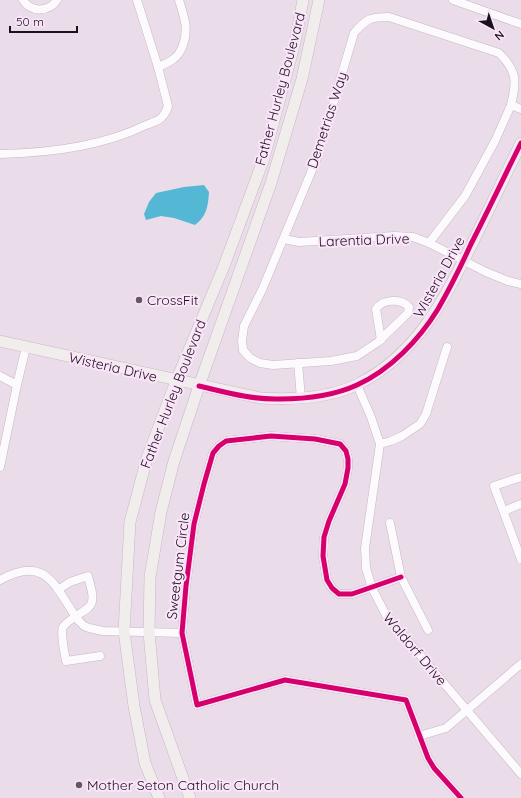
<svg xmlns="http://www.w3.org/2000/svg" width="521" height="798" viewBox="0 0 521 798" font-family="Quicksand,sans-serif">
<rect width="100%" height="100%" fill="#eadde9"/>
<path fill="#54b8d5" d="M204,185l5,7c-1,14 -2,24 -14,33l-21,-7 -13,-2 -15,4 -2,-6 5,-12 7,-9 28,-6z"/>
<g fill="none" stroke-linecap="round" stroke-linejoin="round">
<g stroke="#c3b9c3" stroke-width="9">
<g id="street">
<path d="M23,0c8,13 26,12 34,0"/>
<polyline points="453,0 521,24"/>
<path d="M158,67c5,-2 10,-4 14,-7 5,-3 9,-9 11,-15 6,-17 1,-28 -4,-45"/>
<path d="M0,154c49,-1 101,-7 146,-29 5,-2 13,-4 16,-8 3,-3 5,-7 6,-11l-10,-39 -21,-67"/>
<polyline points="284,239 299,242 394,236 413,237 429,243 486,272 508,281 521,284"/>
<polyline points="429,243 465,196 495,141 511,105"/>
<path d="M381,340l-5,-31c7,-10 24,-11 33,-2l-1,6 -30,29 -21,14 -26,5 -58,4 -13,-2 -10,-5 -7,-8 -1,-9 2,-15 18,-36 55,-132 37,-125c12,-14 16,-16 35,-16l110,36c18,18 18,28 12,52l10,4"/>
<polyline points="298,363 301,398"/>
<polyline points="0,376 17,385"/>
<polyline points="357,385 371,417 380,444 365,548 366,568 372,588 386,615 521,774"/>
<polyline points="380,444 391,441 402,436 420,424 426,414 447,347"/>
<polyline points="0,467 17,385 26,347"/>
<polyline points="521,477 494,486 521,559"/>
<polyline points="504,511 521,504"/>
<polyline points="390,523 401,577 428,630"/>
<polyline points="401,577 352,594 339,594 332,588 327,580 323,556 324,537 329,521 345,484 348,468 348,459 346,451 340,444 315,439 271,436 226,441 219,446 213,453 204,484 194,524 186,586 182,633 197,705 285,680 406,700 428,758 434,768 461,798"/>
<path d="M0,580c48,-27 55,9 79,41l5,5 5,2 14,3 79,2"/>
<path d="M58,590l12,-8 18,-6c2,10 9,25 0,32 -5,4 -11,7 -16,11 -3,2 -7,5 -9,8 -3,7 2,27 3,34l34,-5"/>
<polyline points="419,736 446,728 521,664"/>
</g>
</g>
<g stroke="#c3b9c3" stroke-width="12">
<g id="secondary">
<path d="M0,341l260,57c32,2 68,1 98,-14 61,-30 89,-90 118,-148 15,-31 30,-62 45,-93"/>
<polyline points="159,798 145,763 134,706 124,631 130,522 147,458 176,381 224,266 264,158 295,42 303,0"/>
<polyline points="190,798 155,700 149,632 150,577 161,512 174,461 199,386 271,183 302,79 319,0"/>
</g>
</g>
<use href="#street" stroke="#fcfafc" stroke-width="8"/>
<use href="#secondary" stroke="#f1edec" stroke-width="11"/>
<g stroke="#fce5fb" stroke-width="8">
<g id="cycleway">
<path d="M199,386c26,6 53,14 81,13 25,0 53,-3 77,-14 33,-15 62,-45 81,-76 12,-21 23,-43 33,-65 17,-33 33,-67 50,-101"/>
<polyline points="401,577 352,594 339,594 332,588 327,580 323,556 324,537 329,521 345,484 348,468 348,459 346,451 340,444 315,439 271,436 226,441 219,446 213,453 204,484 194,524 186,586 182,633 197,705 285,680 406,700 428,758 434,768 461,798"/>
</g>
</g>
<use href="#cycleway" stroke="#d6006c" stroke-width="5"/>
</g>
<g fill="#635962" stroke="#fce5fb" stroke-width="1.5">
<circle cx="139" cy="300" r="4"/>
<circle cx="79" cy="785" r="4"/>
</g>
<g text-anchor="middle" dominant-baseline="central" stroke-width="4" stroke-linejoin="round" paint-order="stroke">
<g font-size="14" fill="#1a121a" stroke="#fce5fb">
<text transform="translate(280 89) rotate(-75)">Father Hurley Boulevard</text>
<text transform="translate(327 120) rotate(-72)">Demetrias Way</text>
<text transform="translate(364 240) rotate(-2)">Larentia Drive</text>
<text transform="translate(439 277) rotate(-61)">Wisteria Drive</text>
<text transform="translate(113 367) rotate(13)">Wisteria Drive</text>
<text transform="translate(173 394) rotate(-69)">Father Hurley Boulevard</text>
<text transform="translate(178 566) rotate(-83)">Sweetgum Circle</text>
<text transform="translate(415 649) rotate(50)">Waldorf Drive</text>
</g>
<g font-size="14" fill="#1a121a" stroke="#fce5fb" text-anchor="start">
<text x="147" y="300">CrossFit</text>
<text x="87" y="785">Mother Seton Catholic Church</text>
</g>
</g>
<g transform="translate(493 28) rotate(140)" stroke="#fce5fb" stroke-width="3" paint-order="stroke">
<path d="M0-3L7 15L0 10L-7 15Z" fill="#1a121a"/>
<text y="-6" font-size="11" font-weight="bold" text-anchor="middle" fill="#1a121a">N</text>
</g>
<path d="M10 26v6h67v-6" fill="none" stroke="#1a121a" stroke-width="2"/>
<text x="16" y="26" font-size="12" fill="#1a121a" stroke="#fce5fb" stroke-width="3" paint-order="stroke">50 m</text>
</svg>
